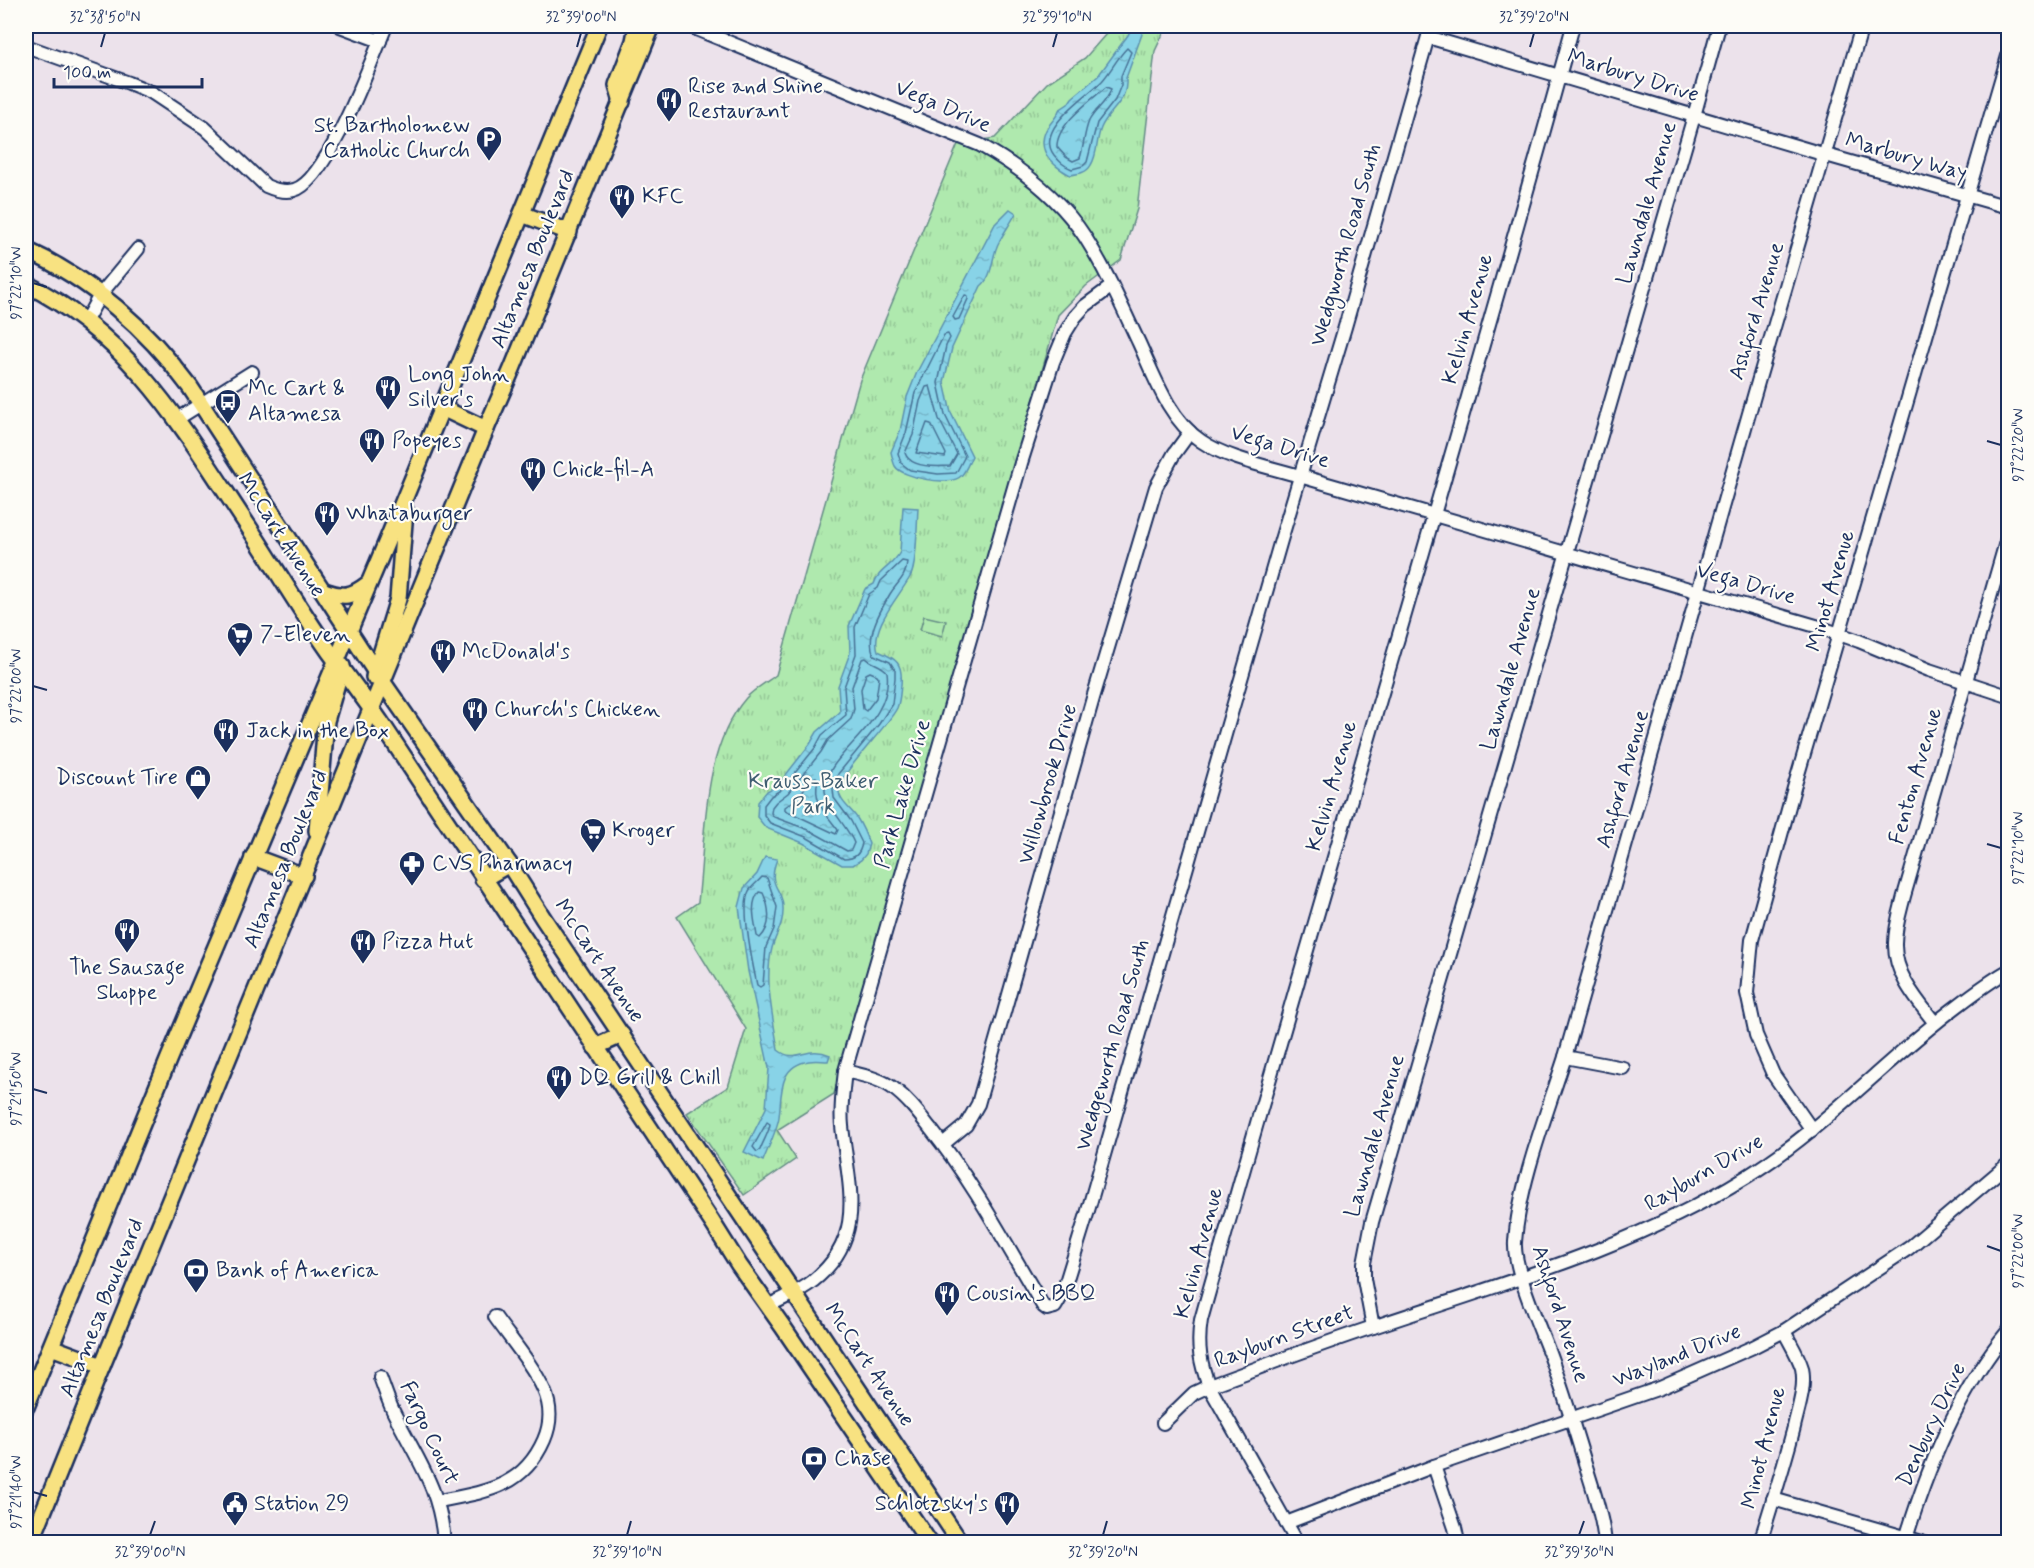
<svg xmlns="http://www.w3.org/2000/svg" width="2034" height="1568" viewBox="0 0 2034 1568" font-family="Mynerve,sans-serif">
<defs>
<pattern id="grass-tufts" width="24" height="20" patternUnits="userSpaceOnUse" patternTransform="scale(1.5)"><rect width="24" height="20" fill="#afe9ae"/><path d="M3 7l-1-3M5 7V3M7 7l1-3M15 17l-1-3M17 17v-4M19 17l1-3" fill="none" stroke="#96c898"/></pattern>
<pattern id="water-ripples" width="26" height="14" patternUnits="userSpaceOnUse" patternTransform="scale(1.5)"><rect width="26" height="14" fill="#88d3e7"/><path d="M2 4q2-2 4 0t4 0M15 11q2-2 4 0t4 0" fill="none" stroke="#75b5c9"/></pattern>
</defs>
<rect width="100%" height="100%" fill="#ece2eb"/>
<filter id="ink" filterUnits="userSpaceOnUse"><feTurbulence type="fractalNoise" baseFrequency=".0167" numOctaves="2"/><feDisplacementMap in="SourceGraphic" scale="12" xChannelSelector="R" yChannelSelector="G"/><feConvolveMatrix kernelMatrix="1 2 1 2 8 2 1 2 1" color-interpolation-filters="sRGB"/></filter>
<g filter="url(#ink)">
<path fill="url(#grass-tufts)" stroke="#658c86" stroke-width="1.5" d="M1113,26h59l-9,8 -8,17 -18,158 -16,51 -35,26 -28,29 -224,779 -57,36 19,29 -52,36 -57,-82 41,-26 18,-58 -69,-112 21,-15c8,-65 3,-152 48,-204 8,-9 21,-16 30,-23l84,-295 98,-236 37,-6 52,-55 38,-25z"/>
<polygon fill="#afe9ae" stroke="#658c86" stroke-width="1.5" points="924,616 946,621 942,636 920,630"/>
<g fill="url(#water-ripples)" stroke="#5c91b0" stroke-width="1.5">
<path d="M1133,26h12l-19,52c2,25 -17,31 -25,50 -5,12 -3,26 -10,37 -4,8 -13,9 -21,10 -17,-9 -34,-24 -24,-45 4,-8 11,-12 13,-20l9,-6 4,-6 26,-22 30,-41z"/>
<path d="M1010,209l6,4c-5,10 -12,19 -17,29 -8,14 -5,33 -18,44l-29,62 -8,34 7,31 21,43c-3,6 -6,15 -11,20 -10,11 -59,2 -66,-10 -2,-4 -3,-10 -4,-14l9,-21 7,-34 10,-25 78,-148z"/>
<path d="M903,507l15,1c-1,15 -1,59 -8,69 -11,20 -40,50 -32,74 19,8 25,12 23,34 -1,8 -1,16 -4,23 -10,20 -59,66 -58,83 0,10 13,19 18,27 5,8 9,17 12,26l-3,10 -5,6 -8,5h-11l-39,-22 -37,-15 -9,-11 1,-15 9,-11 11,-6 32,-41 7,-12 23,-20 -2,-26 12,-33 -1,-27 16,-37 9,-5c4,-14 20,-19 26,-32z"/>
<path d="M765,857l12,2c-11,29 6,28 6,49 1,15 -7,26 -11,40 -8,33 1,69 6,102 19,15 28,-6 52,5l-2,6c-6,0 -13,-1 -19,0 -31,5 -27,33 -30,56 -2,13 -11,31 -16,44l-19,-9 22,-44 3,-40 -21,-97 -9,-64 5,-19 13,-14z"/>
</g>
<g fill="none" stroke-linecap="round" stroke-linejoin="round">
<g stroke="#477195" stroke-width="1.5">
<path d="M1127,48l4,4 -10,24v9l-6,15 -18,23 -10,39 -4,4 -11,3c-8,-3 -12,-7 -18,-14 -20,-26 32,-58 48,-74 9,-10 15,-23 25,-33z"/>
<path d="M1106,87l5,2c-3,13 -16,20 -22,32 -5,12 -5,25 -9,37l-7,3 -7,-4 -9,-10c-1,-22 34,-47 49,-60z"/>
<polygon points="965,295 968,296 968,299 959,319 955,320 953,317"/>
<polygon points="948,334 950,338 946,346 938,383 945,415 965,456 956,473 938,474 910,470 901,463 898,453 906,433 915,393 944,335"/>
<path d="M930,386l9,33 18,35 -7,12c-13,1 -40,2 -45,-13l8,-18 7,-34 6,-14z"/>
<polygon points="927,423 931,424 946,454 945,457 916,453"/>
<path d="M902,561l5,1c0,14 -10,21 -17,32 -10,17 -25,43 -16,61l16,7 5,8v8l-3,26 -13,20 -41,50 -5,15 1,9 17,23 11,22c-2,11 -7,16 -18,16l-38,-22 -36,-14 -6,-8v-10l7,-9 11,-7 33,-41 7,-13 24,-20 -2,-28 12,-33 -1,-27 14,-33 9,-6 3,-7z"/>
<path d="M866,658c6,6 17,7 21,14 7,54 -64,81 -62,119 1,15 23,36 29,52l-3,7 -4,1 -38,-21 -35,-13 -3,-4 1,-6 4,-5 12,-9 33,-41 7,-12 23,-21 3,-10 -2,-22 10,-28z"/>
<polygon points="870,672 877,675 879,678 876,698 866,711 863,709 861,689 866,674"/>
<path d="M816,777l2,3c-6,21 8,34 20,50l-2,4 -51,-24v-3l10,-7 18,-22z"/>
<path d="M762,877l5,1 10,29 -3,22 -8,18 -3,38 -3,2 -3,-2c-4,-19 -17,-78 -8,-94 3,-5 9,-9 13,-14z"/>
<path d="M759,892l4,1c7,15 9,33 -3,45l-3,-2c-2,-14 -8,-32 2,-44z"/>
<path d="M767,1122l3,2c-1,9 -7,17 -10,26l-3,2 -4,-5z"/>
</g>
<g stroke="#1b2f5e" stroke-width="16">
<g id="minor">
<polyline points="340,26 380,41"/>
<path d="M689,26l291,119c41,23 79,52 105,92 21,33 37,70 54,106 16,35 30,76 62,98 26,18 69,26 99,35l516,150 43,15 70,29 79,26"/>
<polyline points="1428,37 1826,155 2008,207"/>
<path d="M26,46l103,37 22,9 54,36 61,58c9,4 18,7 28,4 33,-8 78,-131 92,-164"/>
<polyline points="85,322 100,295 138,249"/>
<polyline points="177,419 252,372"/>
<path d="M1935,1023c-18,-23 -41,-49 -40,-80 0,-16 5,-31 9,-47l104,-361"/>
<polyline points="1565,1057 1623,1068"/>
<path d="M845,1071c16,4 34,7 48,17 15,11 26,26 37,40 44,55 77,118 113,178l4,3 8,-2 7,-12 25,-81 194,-674 64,-213 86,-301"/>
<polyline points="1812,1130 1773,1074 1756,1035 1747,993 1752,940 1794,788 2008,56"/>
<polyline points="943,1144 966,1125 978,1104 1093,698 1156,487 1174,454 1190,432"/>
<path d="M768,1306c15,-8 32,-14 45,-25 55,-44 35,-96 29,-155 -2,-19 1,-36 3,-55l176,-608 32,-101 12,-29 10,-16 10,-11 27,-20"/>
<polyline points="1373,1327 1364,1279 1364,1263 1372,1222 1694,116 1719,26"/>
<path d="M380,1377c5,13 9,27 16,40 23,46 44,72 48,125"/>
<path d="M1163,1423l31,-30 15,-7c55,-20 109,-41 164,-59 127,-43 259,-79 373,-150 77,-47 138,-116 210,-170 17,-13 34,-26 52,-36"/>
<polyline points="1434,1466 1455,1528 1458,1542"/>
<polyline points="1773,1499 1922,1542"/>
<path d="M438,1501c47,-9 85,-13 106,-61 7,-16 7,-34 0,-50 -12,-26 -32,-49 -49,-73"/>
<polyline points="1286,1523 1434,1466 1660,1388 1753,1347 1784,1331 1909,1248 2008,1164"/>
<path d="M1297,1542l-88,-156c-9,-23 -12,-41 -8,-66 121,-432 253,-861 372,-1294"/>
<path d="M1605,1542c-3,-27 -12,-53 -20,-79 -11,-36 -22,-73 -35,-108 -10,-27 -37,-87 -35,-113 4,-58 32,-129 50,-185l193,-675 104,-356"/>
<path d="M1760,1542c12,-38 24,-76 34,-115 4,-18 12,-40 8,-59 -4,-13 -12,-25 -18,-37"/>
<path d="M1905,1542c22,-74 53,-151 103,-211"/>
</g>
</g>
<g stroke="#1b2f5e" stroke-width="20">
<g id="major">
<polyline points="622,102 617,85 634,41 637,26"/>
<polyline points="522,214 569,232"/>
<path d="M26,250c65,29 121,79 164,137l185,284 134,193 34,54 417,624"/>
<path d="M26,284c107,53 160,149 224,245 26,40 51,82 79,122 17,23 34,46 51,70l332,501 27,43 44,62 146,215"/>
<polyline points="442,408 486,429"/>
<path d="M324,591c20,7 27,6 44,-7"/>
<polyline points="374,677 398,599 405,510"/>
<polyline points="317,831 326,721 342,666"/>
<polyline points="253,857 304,876"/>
<polyline points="483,879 509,864"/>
<polyline points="595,1047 622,1035"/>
<polyline points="51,1347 102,1366"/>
<polyline points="26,1407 169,1058 387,541 599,26"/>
<polyline points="31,1542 102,1366 486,429 512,369 652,26"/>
</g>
</g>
<use href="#minor" stroke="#fdfcf7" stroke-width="12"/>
<use href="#major" stroke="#f8e281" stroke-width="15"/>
</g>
</g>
<path fill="none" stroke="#1b2f5e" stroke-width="2" d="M101,47l4,-14M577,47l4,-14M1053,47l4,-14M1530,47l4,-14M33,283l14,4M1987,441l14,4M33,686l14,4M1987,844l14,4M33,1089l14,4M1987,1246l14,5M33,1492l14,4M150,1535l5,-14M627,1535l4,-14M1103,1535l4,-14M1579,1535l5,-14"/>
<defs>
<g id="restaurant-pin" transform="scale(1.35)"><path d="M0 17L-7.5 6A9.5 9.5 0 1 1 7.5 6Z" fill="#1b2f5e" stroke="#fdfcf7"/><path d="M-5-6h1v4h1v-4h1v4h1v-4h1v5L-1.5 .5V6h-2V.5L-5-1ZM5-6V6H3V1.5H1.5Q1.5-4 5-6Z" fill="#fff"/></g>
<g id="parking-pin" transform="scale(1.35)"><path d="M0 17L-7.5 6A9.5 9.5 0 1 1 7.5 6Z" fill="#1b2f5e" stroke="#fdfcf7"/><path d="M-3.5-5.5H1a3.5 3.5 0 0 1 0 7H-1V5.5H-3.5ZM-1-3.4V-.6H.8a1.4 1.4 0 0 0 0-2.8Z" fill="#fff"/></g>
<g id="bus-pin" transform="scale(1.35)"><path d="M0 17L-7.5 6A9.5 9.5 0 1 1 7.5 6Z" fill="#1b2f5e" stroke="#fdfcf7"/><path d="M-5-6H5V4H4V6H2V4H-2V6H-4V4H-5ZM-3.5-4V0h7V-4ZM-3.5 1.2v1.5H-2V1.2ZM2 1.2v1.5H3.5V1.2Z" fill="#fff"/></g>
<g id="supermarket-pin" transform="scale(1.35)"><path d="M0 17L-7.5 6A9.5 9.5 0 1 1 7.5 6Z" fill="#1b2f5e" stroke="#fdfcf7"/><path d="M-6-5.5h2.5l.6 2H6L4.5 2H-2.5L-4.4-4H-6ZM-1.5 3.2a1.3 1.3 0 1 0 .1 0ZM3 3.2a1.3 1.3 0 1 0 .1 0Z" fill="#fff"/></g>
<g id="shop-pin" transform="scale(1.35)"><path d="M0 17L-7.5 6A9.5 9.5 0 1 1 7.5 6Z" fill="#1b2f5e" stroke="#fdfcf7"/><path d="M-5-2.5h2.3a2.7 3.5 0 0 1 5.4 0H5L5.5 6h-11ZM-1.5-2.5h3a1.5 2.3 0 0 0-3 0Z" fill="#fff"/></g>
<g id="pharmacy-pin" transform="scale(1.35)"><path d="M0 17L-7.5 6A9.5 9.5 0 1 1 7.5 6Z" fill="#1b2f5e" stroke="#fdfcf7"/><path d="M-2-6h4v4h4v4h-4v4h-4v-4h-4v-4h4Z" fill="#fff"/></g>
<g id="bank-pin" transform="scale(1.35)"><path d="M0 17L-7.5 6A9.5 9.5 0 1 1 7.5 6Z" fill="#1b2f5e" stroke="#fdfcf7"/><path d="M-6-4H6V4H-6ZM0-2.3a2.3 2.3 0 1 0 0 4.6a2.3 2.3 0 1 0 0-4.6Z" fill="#fff"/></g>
<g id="civic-pin" transform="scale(1.35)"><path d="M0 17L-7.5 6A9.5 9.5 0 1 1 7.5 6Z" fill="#1b2f5e" stroke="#fdfcf7"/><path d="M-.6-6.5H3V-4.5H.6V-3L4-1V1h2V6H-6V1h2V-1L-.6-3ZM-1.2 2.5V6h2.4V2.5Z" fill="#fff"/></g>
</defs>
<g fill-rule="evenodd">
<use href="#restaurant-pin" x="669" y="100"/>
<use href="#parking-pin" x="489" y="139"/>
<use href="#restaurant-pin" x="622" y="197"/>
<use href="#restaurant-pin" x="388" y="388"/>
<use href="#bus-pin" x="228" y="402"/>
<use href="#restaurant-pin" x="372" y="441"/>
<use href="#restaurant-pin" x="533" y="470"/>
<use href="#restaurant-pin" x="327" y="514"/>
<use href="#supermarket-pin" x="240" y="635"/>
<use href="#restaurant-pin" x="443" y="652"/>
<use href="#restaurant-pin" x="475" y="710"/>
<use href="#restaurant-pin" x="226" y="731"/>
<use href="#shop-pin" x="198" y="778"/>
<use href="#supermarket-pin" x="593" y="831"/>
<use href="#pharmacy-pin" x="412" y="864"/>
<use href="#restaurant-pin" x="127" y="931"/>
<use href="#restaurant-pin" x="363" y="942"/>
<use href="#restaurant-pin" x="559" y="1078"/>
<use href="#bank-pin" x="196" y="1271"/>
<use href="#restaurant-pin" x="947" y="1294"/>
<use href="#bank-pin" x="814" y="1459"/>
<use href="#civic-pin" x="235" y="1504"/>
<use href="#restaurant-pin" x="1007" y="1504"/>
</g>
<g text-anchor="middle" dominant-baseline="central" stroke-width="4.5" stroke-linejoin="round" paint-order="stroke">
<g font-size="22" fill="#1b2f5e" stroke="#fdfcf7">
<text transform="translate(1633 76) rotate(17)">Marbury Drive</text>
<text transform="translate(943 107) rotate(23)">Vega Drive</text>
<text transform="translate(1906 157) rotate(16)">Marbury Way</text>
<text transform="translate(1647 203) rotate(-74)">Lawndale Avenue</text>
<text transform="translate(1346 245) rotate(-74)">Wedgworth Road South</text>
<text transform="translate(533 259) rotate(-68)">Altamesa Boulevard</text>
<text transform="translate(1757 311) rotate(-73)">Ashford Avenue</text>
<text transform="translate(1468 319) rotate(-74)">Kelvin Avenue</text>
<text transform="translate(1280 447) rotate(17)">Vega Drive</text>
<text transform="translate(281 535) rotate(57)">McCart Avenue</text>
<text transform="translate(1746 584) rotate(16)">Vega Drive</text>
<text transform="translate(1831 591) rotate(-74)">Minot Avenue</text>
<text transform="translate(1511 669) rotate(-74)">Lawndale Avenue</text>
<text transform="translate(1916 776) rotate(-74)">Fenton Avenue</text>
<text transform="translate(1623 779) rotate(-74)">Ashford Avenue</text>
<text transform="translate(1048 784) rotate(-74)">Willowbrook Drive</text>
<text transform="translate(1332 786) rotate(-74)">Kelvin Avenue</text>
<text transform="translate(903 794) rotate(-74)">Park Lake Drive</text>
<text transform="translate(286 859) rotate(-68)">Altamesa Boulevard</text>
<text transform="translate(599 961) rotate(56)">McCart Avenue</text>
<text transform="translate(1113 1045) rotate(-74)">Wedgeworth Road South</text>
<text transform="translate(1375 1136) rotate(-74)">Lawndale Avenue</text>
<text transform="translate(1704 1173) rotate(-30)">Rayburn Drive</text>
<text transform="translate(1199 1253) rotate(-75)">Kelvin Avenue</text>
<text transform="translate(102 1308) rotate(-68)">Altamesa Boulevard</text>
<text transform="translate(1560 1314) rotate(72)">Ashford Avenue</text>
<text transform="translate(1284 1337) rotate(-20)">Rayburn Street</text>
<text transform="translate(1677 1356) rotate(-22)">Wayland Drive</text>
<text transform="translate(869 1365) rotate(56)">McCart Avenue</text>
<text transform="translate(1932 1425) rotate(-65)">Denbury Drive</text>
<text transform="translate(429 1433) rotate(65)">Fargo Court</text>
<text transform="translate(1764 1448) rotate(-76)">Minot Avenue</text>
</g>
<g font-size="22" fill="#1b2f5e" stroke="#fdfcf7" text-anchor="start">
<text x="688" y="87">Rise and Shine<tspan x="688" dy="25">Restaurant</tspan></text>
<text x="470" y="126" text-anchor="end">St. Bartholomew<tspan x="470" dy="25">Catholic Church</tspan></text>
<text x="642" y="197">KFC</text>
<text x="408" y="375">Long John<tspan x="408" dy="25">Silver's</tspan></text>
<text x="248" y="389">Mc Cart &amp;<tspan x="248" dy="25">Altamesa</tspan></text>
<text x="392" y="441">Popeyes</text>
<text x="552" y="470">Chick-fil-A</text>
<text x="346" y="514">Whataburger</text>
<text x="260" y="635">7-Eleven</text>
<text x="462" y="652">McDonald's</text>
<text x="494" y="710">Church's Chicken</text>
<text x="246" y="731">Jack in the Box</text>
<text x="178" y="778" text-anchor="end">Discount Tire</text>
<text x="612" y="831">Kroger</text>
<text x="432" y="864">CVS Pharmacy</text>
<text x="382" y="942">Pizza Hut</text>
<text x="127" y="968" text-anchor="middle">The Sausage<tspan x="127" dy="25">Shoppe</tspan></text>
<text x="578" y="1078">DQ Grill &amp; Chill</text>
<text x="216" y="1271">Bank of America</text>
<text x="966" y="1294">Cousin's BBQ</text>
<text x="834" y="1459">Chase</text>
<text x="254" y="1504">Station 29</text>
<text x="988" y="1504" text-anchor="end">Schlotzsky's</text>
</g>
<g font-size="22" fill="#405e72" stroke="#fdfcf7">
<text x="813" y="782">Krauss-Baker<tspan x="813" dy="25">Park</tspan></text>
</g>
</g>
<rect width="2034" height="1568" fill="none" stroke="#fdfcf7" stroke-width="66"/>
<path d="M54 78v9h148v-9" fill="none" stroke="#1b2f5e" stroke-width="3"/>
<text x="63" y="78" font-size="18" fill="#1b2f5e" stroke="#fdfcf7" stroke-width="4.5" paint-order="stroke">100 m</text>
<rect x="33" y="33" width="1968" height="1502" fill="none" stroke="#1b2f5e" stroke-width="2"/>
<g font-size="15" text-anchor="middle" fill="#1b2f5e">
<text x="105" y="22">32°38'50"N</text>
<text x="581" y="22">32°39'00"N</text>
<text x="1057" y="22">32°39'10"N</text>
<text x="1534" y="22">32°39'20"N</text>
<text transform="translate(16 283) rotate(-90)" y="5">97°22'10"W</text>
<text transform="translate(2018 445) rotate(-90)" y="5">97°22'20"W</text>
<text transform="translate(16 686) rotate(-90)" y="5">97°22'00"W</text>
<text transform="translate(2018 848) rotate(-90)" y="5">97°22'10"W</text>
<text transform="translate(16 1089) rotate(-90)" y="5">97°21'50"W</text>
<text transform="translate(2018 1251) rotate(-90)" y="5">97°22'00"W</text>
<text transform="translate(16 1492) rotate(-90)" y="5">97°21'40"W</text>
<text x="150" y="1557">32°39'00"N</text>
<text x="627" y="1557">32°39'10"N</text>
<text x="1103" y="1557">32°39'20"N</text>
<text x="1579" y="1557">32°39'30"N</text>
</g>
</svg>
